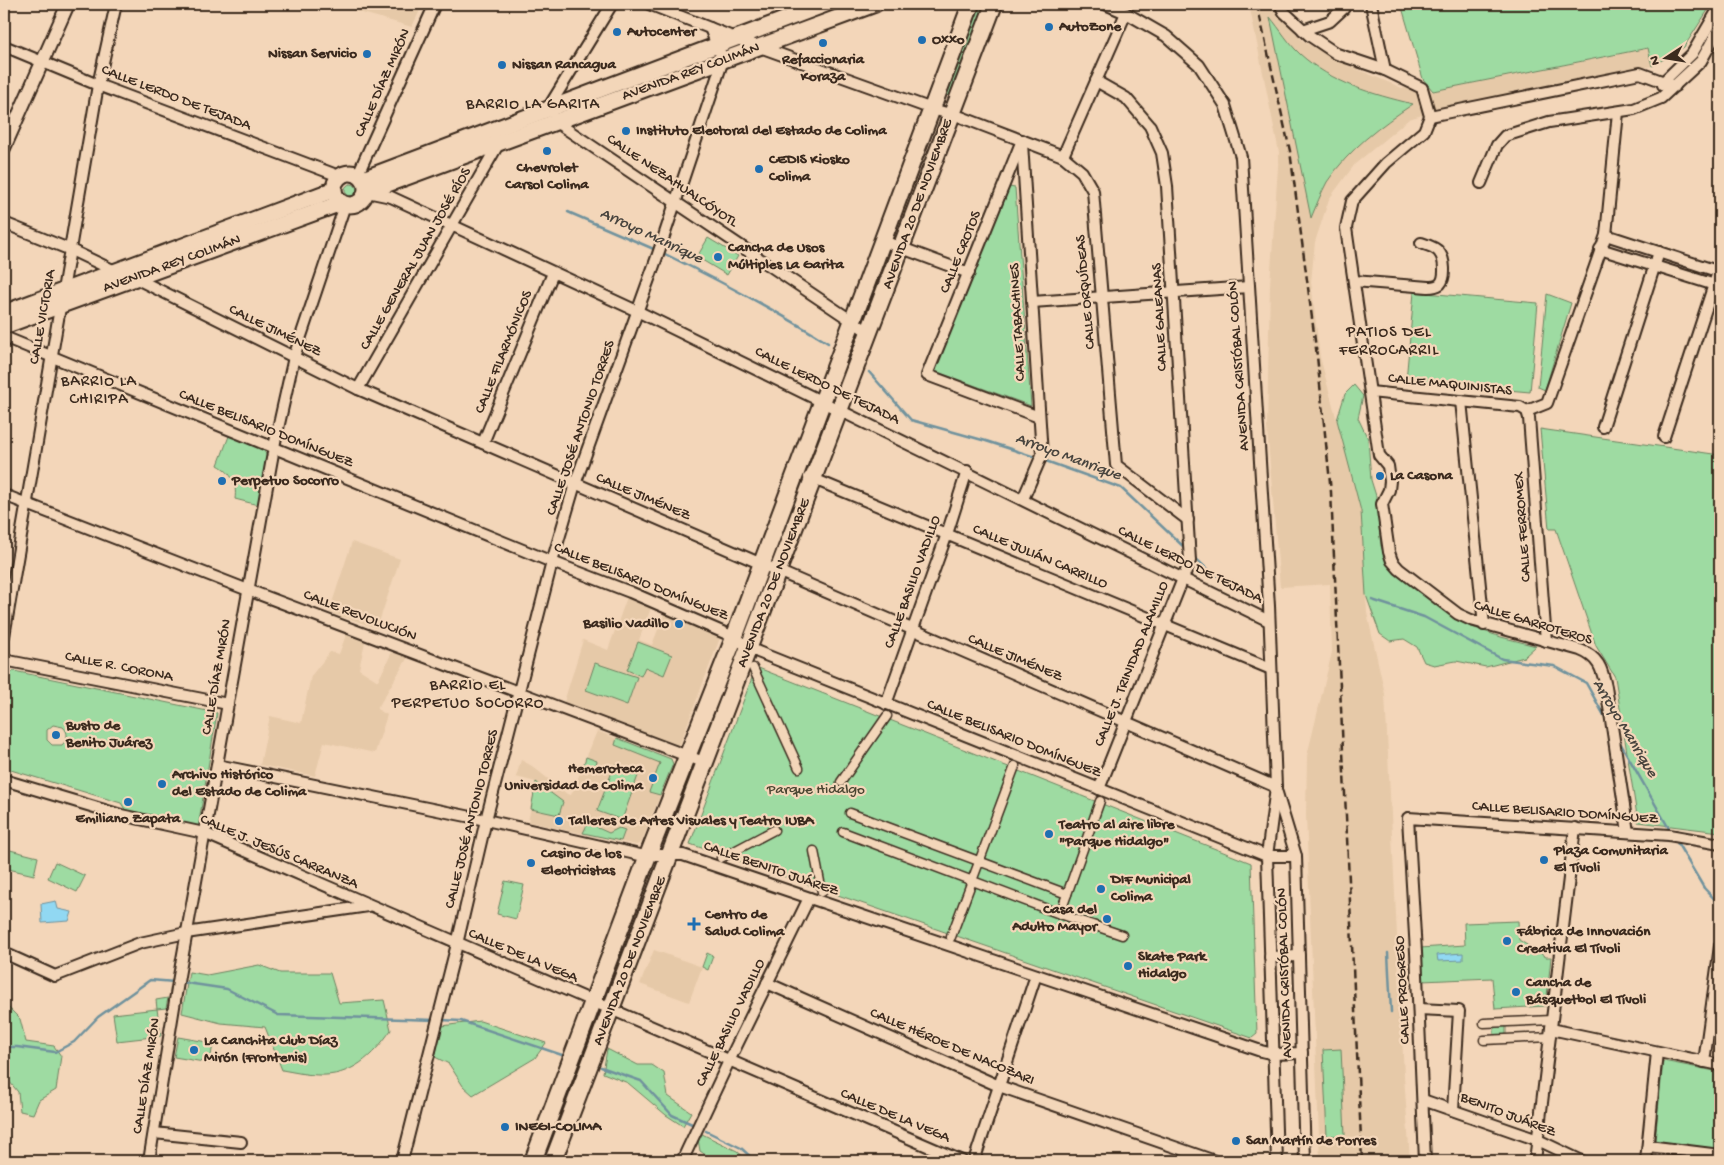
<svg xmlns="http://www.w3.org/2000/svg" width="1724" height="1165" viewBox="0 0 1724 1165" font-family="'Gochi Hand',sans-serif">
<rect width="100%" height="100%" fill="#f3d6b9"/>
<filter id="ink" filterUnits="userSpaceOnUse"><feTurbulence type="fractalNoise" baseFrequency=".02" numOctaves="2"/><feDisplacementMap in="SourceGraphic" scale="10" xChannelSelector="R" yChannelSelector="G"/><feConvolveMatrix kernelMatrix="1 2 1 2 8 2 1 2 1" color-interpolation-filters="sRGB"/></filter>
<g filter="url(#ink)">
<g fill="#e6c9a8">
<polygon points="331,4 423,4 412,27"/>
<polygon points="1249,4 1273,4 1275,8 1303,41 1340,62 1402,88 1434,91 1649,48 1652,66 1448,107 1409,119 1355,164 1329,199 1315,242 1311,282 1320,357 1361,511 1367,613 1385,694 1404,1076 1410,1161 1320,1161 1306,815 1307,756 1332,652 1330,584 1280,587 1267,428 1270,285 1279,152"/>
<polygon points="352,542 400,559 377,628 329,612"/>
<polygon points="627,597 651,608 639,640 652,645 664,614 720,638 680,744 676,746 564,702 583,640 608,650"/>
<polygon points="346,635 365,642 359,669 378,681 392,652 408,657 377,709 387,715 375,753 324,742 315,776 260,765 270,716 301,723 311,676 330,652 339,654"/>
<polygon points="597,731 671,759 673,764 641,843 636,845 528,822 536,782 516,777 521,760 532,766 567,794 571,795"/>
<polygon points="654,950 702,967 689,1002 640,984"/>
</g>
<g fill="#9edba2" stroke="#6c8260" fill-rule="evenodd">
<polygon points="977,4 987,4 952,97 944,94"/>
<polygon points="1401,4 1712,4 1684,47 1652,66 1648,48 1433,91 1423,79"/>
<path d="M1270,17c10,12 19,27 30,37 32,29 72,40 113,50 -33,22 -64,45 -86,78 -6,11 -11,24 -16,36z"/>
<circle cx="351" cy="190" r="6"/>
<polygon points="1009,187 1015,188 1031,406 935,371"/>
<polygon points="708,238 738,256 727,275 697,257"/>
<polygon points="1414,292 1538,303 1530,392 1406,381"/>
<polygon points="1547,294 1571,303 1545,390 1538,387"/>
<polygon points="1354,385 1363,396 1358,418 1368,439 1371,480 1376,496 1381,546 1389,567 1415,589 1469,626 1501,637 1536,646 1524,657 1486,667 1456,661 1434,665 1424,662 1417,647 1404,639 1390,641 1380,634 1366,595 1361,511 1337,420 1345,394"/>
<polygon points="1540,429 1720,455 1720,832 1638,822 1615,677 1596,646 1556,529 1549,529"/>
<path d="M229,436l34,13 4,7 -9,49 -23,-6c2,-15 -3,-26 -17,-34z"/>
<polygon points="638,642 672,655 664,675 645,667 641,676 627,670"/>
<polygon points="595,663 637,677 627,705 586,690"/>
<polygon points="756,667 1251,863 1257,1034 1252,1038 690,844"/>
<path d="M14,671l203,42 -19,115 -72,-17 -5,-8 -117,-35v-64l5,-30zM53,725l10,2c6,6 5,12 -1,18h-10l-5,-5v-10z"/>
<polygon points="617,738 671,759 673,764 660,795 649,792 660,763 615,745"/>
<polygon points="586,757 597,761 594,771 583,767"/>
<polygon points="615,764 639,773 622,820 597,811"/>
<polygon points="536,782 563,802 559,815 531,809"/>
<polygon points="590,819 594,821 598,828 609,833 619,828 625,830 621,841 583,833"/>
<polygon points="6,849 38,857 34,875 4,868"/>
<polygon points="55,862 85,876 77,892 48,878"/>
<polygon points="505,881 524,885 516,919 497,914"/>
<polygon points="1518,921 1519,940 1546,957 1551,957 1546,1006 1495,1009 1492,978 1422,981 1420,948 1465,945 1464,923"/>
<polygon points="707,953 713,956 708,970 702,967"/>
<path d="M259,965l21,8h50l9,30 45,-3 7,30c-18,26 -40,47 -73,45 -12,0 -24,-3 -36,-5l-17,-43 -44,-4 -39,-10 7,-41 18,3z"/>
<polygon points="168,998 166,1008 157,1009 161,1036 117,1041 113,1014 157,1009 156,1000"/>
<polygon points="8,1007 20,1019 26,1042 54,1046 61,1056 56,1090 39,1100 33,1114 20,1111 18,1092 9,1081 8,1030 4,1022 4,1008"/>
<polygon points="480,1021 546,1043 535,1058 473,1095 463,1086 449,1064 435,1057 442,1026"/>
<polygon points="1506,1025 1506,1037 1494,1038 1494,1026"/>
<polygon points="178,1037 213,1043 210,1063 174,1057"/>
<polygon points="607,1049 638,1065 652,1065 664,1073 668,1096 691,1112 683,1126 666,1115 628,1083 603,1073"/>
<polygon points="1341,1049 1345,1135 1327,1136 1323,1050"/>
<polygon points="1663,1061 1720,1072 1720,1149 1655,1141"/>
<polygon points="700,1133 737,1151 748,1161 714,1161 700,1151 698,1139"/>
</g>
<g fill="#91d8f2" stroke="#6f929d">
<polygon points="56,901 58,909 72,912 69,921 42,923 41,904"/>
<polygon points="1463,953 1463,960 1438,961 1437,955"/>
</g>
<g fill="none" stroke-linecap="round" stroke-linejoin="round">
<g stroke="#6f929d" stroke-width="2.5">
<polyline points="568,212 656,250"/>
<path d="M661,252c57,28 113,57 167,91"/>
<polyline points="869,372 911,420 986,441 1038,458"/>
<polyline points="1043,460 1121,488 1186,549"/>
<polyline points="1193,556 1209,571 1257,597 1265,598"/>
<polyline points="1372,600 1424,617 1502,659 1554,666 1586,683 1606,719"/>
<polyline points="1618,739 1671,832"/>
<polyline points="1675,839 1704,888 1720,905"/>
<polyline points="1388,953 1391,1012"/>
<polyline points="180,982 227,989 278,1015 435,1020"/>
<polyline points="441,1020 461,1021 562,1055"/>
<polyline points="4,1047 17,1047 55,1052 74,1042 98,1017 150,980 175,982"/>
<polyline points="601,1067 641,1081 672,1115 692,1124"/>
<polyline points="706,1131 741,1148 755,1161"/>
</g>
<g stroke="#3b2a1e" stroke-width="11">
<g id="pedestrian">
<polyline points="753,668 799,768"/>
<polyline points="841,782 887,716"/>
<polyline points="850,813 1067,894"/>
<polyline points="843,832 1060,914 1122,935"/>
<polyline points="814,851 822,892"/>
<polyline points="721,858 774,830"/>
<polyline points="1060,914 1100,801"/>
<polyline points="951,937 1015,766"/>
<polyline points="1484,1023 1552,1020"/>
<polyline points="1484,1040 1550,1037"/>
</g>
</g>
<g stroke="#3b2a1e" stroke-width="14">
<g id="minor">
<polyline points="649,4 735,38 932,109 961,117 1063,156 1082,172 1093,191 1116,465 1188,520"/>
<polyline points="1105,4 1126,13 1166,36 1199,65 1225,105 1241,157 1269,606 1276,787 1267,856 1277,1161"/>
<path d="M1280,4l4,8 26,24 27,18 48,16 37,18 8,28 -6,15 -38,32 -34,38 -6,27 33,227 9,11 2,15 -1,9 -7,14 7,48 3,9 7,8 59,45 13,6 109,30c18,7 22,18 26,37l22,145"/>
<polyline points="1371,4 1385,70"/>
<polyline points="1303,30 1330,21 1344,8 1343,4"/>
<polyline points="4,46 98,85 339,176"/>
<polyline points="1096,81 1126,98 1150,126 1162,153 1167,186 1190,561 1099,789"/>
<polyline points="1663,85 1664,81 1692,54 1720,6"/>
<polyline points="547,110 612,4"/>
<polyline points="1430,116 1640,73 1675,86"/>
<polyline points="554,118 556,122 870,333"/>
<polyline points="1022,140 927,375 1039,417"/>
<polyline points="1022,143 1042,455 1023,499"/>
<polyline points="1063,156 1126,13"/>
<polyline points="358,174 435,4"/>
<polyline points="1481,183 1497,145 1505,136 1549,122 1634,109 1661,98 1701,61 1720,27"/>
<polyline points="367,192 391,197 637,311 1269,621"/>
<polyline points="4,223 71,250 117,272"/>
<polyline points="1606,235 1720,272"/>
<polyline points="883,241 969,273"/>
<polyline points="1600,249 1718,286"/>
<polyline points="133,277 358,389 1276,787"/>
<path d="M1354,281l74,6c4,0 8,0 12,-3 6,-6 5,-25 -1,-32 -4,-5 -12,-7 -18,-9"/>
<polyline points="1032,302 1249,287"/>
<polyline points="4,337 552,562 630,592 727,634 758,652 1267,856 1296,856"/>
<polyline points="358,389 499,143"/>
<polyline points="1370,392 1520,407 1527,411"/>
<polyline points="1461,401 1484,625"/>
<polyline points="1527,411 1547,403 1606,235 1618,112"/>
<polyline points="1527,411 1529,418 1546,641"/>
<polyline points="1603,427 1659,252"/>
<polyline points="1664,437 1718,272"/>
<polyline points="483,443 553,273"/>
<polyline points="809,477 1271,669"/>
<polyline points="4,495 248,590 706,763"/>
<polyline points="4,636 98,85 116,4"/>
<polyline points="4,660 228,704"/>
<polyline points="886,704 947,534 967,471"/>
<polyline points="217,765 486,820 640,855 683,855 1261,1051 1274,1054 1302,1053"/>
<polyline points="4,780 121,815 204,833 962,1161"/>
<polyline points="1277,793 1296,856 1305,1161"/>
<polyline points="4,953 55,976 140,943 186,933 368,906"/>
<polyline points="1270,957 1299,956"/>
<polyline points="767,983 999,1086 1215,1161"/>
<polyline points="1419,1009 1459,1011 1453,1110"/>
<polyline points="1551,1029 1720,1065"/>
<polyline points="1704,1062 1720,946"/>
<polyline points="1423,1100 1538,1140 1582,1161"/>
<polyline points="154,1133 241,1142"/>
<polyline points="1648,1146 1720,1155"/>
<polyline points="149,1161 179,976 275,442 294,357 345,205"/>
<polyline points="402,1161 457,944 486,820 552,562 575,484 657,257 723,60 710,28"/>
<polyline points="682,1161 729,1061 809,898"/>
<polyline points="974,1161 1036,975"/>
<polyline points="1425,1161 1416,952 1408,818 1669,835 1720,844"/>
<polyline points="1535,1161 1575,828"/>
<polyline points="1646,1161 1657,1052"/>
</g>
</g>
<g stroke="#3b2a1e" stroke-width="16">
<polyline id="tertiary" points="4,148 68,4"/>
</g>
<g stroke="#3b2a1e" stroke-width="19">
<g id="secondary">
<circle cx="350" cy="189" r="16"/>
<polyline points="363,179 826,4"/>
<polyline points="366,192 875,4"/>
<polyline points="4,313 333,190"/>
<polyline points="4,326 341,203"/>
</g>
</g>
<g stroke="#3b2a1e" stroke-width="20">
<g id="primary">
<polyline points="533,1161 645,863 734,638 971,4"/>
<polyline points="553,1161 994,4"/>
</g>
</g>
<use href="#pedestrian" stroke="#f3d6b9" stroke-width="8"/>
<use href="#minor" stroke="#f3d6b9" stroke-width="10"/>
<use href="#tertiary" stroke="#f3d6b9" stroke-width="12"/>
<use href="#secondary" stroke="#f3d6b9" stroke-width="15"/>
<use href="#primary" stroke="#f3d6b9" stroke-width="16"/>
<polyline stroke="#3b2a1e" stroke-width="2.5" stroke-dasharray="8 4" stroke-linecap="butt" points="1257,4 1290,151 1317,356 1331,492 1362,1161"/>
</g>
</g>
<g fill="#1f6fb2" stroke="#f3d6b9" stroke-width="2">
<circle cx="1049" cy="27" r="5"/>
<circle cx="617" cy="32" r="5"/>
<circle cx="922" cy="40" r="5"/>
<circle cx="823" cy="43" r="5"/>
<circle cx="367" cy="54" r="5"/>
<circle cx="502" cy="65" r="5"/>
<circle cx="626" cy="131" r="5"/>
<circle cx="547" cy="151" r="5"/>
<circle cx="759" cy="169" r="5"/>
<circle cx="718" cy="257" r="5"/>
<circle cx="1380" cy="476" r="5"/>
<circle cx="222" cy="481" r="5"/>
<circle cx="679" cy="624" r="5"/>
<circle cx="56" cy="735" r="5"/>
<circle cx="653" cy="778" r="5"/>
<circle cx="162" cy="784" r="5"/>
<circle cx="128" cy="802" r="5"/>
<circle cx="559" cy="821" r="5"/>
<circle cx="1049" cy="834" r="5"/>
<circle cx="1544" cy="860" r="5"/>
<circle cx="531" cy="863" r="5"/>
<circle cx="1101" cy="889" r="5"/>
<circle cx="1107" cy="919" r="5"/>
<path d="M691.5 916.5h5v5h5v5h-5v5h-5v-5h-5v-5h5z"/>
<circle cx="1507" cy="941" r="5"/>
<circle cx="1128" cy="966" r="5"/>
<circle cx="1516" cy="992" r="5"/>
<circle cx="194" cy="1050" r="5"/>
<circle cx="505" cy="1127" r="5"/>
<circle cx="1236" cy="1141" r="5"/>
</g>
<g text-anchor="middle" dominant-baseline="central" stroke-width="4.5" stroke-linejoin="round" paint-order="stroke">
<g font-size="15" font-weight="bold" fill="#3b2a1e" stroke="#f3d6b9" text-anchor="start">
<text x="1059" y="27">AutoZone</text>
<text x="627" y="32">Autocenter</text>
<text x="932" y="40">Oxxo</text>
<text x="357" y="54" text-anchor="end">Nissan Servicio</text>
<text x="823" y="60" text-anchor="middle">Refaccionaria<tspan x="823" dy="17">Koraza</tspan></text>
<text x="512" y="65">Nissan Rancagua</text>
<text x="636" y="131">Instituto Electoral del Estado de Colima</text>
<text x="769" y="160">CEDIS Kiosko<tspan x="769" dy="17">Colima</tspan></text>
<text x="547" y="168" text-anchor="middle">Chevrolet<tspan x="547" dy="17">Carsol Colima</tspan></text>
<text x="728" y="248">Cancha de Usos<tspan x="728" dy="17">Múltiples La Garita</tspan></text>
<text x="1390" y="476">La Casona</text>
<text x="232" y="481">Perpetuo Socorro</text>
<text x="669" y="624" text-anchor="end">Basilio Vadillo</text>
<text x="66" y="726">Busto de<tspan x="66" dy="17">Benito Juárez</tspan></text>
<text x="643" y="769" text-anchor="end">Hemeroteca<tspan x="643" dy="17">Universidad de Colima</tspan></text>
<text x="172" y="775">Archivo Histórico<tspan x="172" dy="17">del Estado de Colima</tspan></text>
<text x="128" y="819" text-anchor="middle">Emiliano Zapata</text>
<text x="569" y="821">Talleres de Artes Visuales y Teatro IUBA</text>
<text x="1059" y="825">Teatro al aire libre<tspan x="1059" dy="17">"Parque Hidalgo"</tspan></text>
<text x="1554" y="851">Plaza Comunitaria<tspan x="1554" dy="17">El Tívoli</tspan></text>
<text x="541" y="854">Casino de los<tspan x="541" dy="17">Electricistas</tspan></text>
<text x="1111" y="880">DIF Municipal<tspan x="1111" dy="17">Colima</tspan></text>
<text x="1097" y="910" text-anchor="end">Casa del<tspan x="1097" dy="17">Adulto Mayor</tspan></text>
<text x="705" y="915">Centro de<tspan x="705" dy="17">Salud Colima</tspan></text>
<text x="1517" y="932">Fábrica de Innovación<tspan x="1517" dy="17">Creativa El Tívoli</tspan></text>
<text x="1138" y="957">Skate Park<tspan x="1138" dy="17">Hidalgo</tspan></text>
<text x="1526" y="983">Cancha de<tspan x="1526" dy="17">Básquetbol El Tívoli</tspan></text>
<text x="204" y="1041">La Canchita Club Díaz<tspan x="204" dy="17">Mirón (Frontenis)</tspan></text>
<text x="515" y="1127">INEGI-COLIMA</text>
<text x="1246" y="1141">San Martín de Porres</text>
</g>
<g font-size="15" fill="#3b2a1e" stroke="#f3d6b9">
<text transform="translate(691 72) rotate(-20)">AVENIDA REY COLIMÁN</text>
<text transform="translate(383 83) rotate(-66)">CALLE DÍAZ MIRÓN</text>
<text transform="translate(176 98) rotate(21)">CALLE LERDO DE TEJADA</text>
<text transform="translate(672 181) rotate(34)">CALLE NEZAHUALCÓYOTL</text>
<text transform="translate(918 204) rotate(-70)">AVENIDA 20 DE NOVIEMBRE</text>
<text transform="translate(961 252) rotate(-68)">CALLE CROTOS</text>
<text transform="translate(416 259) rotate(-60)">CALLE GENERAL JUAN JOSÉ RÍOS</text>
<text transform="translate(172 264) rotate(-20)">AVENIDA REY COLIMÁN</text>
<text transform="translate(1086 292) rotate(-95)">CALLE ORQUÍDEAS</text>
<text transform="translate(43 317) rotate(-80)">CALLE VICTORIA</text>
<text transform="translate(1160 317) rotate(-93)">CALLE GALEANAS</text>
<text transform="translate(1018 322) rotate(-93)">CALLE TABACHINES</text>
<text transform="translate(275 331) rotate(26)">CALLE JIMÉNEZ</text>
<text transform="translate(504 352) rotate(-68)">CALLE FILARMÓNICOS</text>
<text transform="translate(1239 366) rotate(-94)">AVENIDA CRISTÓBAL COLÓN</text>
<text transform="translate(1450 385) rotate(6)">CALLE MAQUINISTAS</text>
<text transform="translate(827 386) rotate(26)">CALLE LERDO DE TEJADA</text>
<text transform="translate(581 428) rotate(-71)">CALLE JOSÉ ANTONIO TORRES</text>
<text transform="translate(266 429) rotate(22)">CALLE BELISARIO DOMÍNGUEZ</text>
<text transform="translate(643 497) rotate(23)">CALLE JIMÉNEZ</text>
<text transform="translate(1523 527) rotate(-94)">CALLE FERROMEX</text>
<text transform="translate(1040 557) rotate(23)">CALLE JULIÁN CARRILLO</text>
<text transform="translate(1190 565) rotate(26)">CALLE LERDO DE TEJADA</text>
<text transform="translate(641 582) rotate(22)">CALLE BELISARIO DOMÍNGUEZ</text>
<text transform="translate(913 582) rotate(-70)">CALLE BASILIO VADILLO</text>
<text transform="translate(774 583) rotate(-69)">AVENIDA 20 DE NOVIEMBRE</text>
<text transform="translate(360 616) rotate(21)">CALLE REVOLUCIÓN</text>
<text transform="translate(1533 623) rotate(17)">CALLE GARROTEROS</text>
<text transform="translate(1015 658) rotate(23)">CALLE JIMÉNEZ</text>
<text transform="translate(1132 664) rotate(-68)">CALLE J. TRINIDAD ALAMILLO</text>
<text transform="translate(119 667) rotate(11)">CALLE R. CORONA</text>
<text transform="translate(217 677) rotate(-80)">CALLE DÍAZ MIRÓN</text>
<text transform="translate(1014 739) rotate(22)">CALLE BELISARIO DOMÍNGUEZ</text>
<text transform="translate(1565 813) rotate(4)">CALLE BELISARIO DOMÍNGUEZ</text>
<text transform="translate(472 819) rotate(-76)">CALLE JOSÉ ANTONIO TORRES</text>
<text transform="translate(279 852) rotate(23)">CALLE J. JESÚS CARRANZA</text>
<text transform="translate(771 869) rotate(19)">CALLE BENITO JUÁREZ</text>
<text transform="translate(523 956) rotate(23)">CALLE DE LA VEGA</text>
<text transform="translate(630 961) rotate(-69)">AVENIDA 20 DE NOVIEMBRE</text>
<text transform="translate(1285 973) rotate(-92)">AVENIDA CRISTÓBAL COLÓN</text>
<text transform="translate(1403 990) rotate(-93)">CALLE PROGRESO</text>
<text transform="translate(731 1023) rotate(-64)">CALLE BASILIO VADILLO</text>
<text transform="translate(952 1047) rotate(23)">CALLE HÉROE DE NACOZARI</text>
<text transform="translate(147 1076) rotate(-81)">CALLE DÍAZ MIRÓN</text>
<text transform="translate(1508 1115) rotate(21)">BENITO JUÁREZ</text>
<text transform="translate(895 1116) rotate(23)">CALLE DE LA VEGA</text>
</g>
<g font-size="15" fill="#4a4532" stroke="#f3d6b9">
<text x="816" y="790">Parque Hidalgo</text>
</g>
<g font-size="16" letter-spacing="1" fill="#3b2a1e" stroke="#f3d6b9">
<text x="533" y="105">BARRIO LA GARITA</text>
<text x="1389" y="333">PATIOS DEL<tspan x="1389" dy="18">FERROCARRIL</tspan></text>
<text x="99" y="382">BARRIO LA<tspan x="99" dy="18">CHIRIPA</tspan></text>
<text x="468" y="686">BARRIO EL<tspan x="468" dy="18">PERPETUO SOCORRO</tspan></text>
</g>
<g font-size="16" font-style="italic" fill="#48443e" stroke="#f3d6b9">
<text transform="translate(651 237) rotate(25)">Arroyo Manrique</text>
<text transform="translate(1068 458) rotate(20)">Arroyo Manrique</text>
<text transform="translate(1624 729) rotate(59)">Arroyo Manrique</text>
</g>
</g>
<rect width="1724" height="1165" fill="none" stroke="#f3d6b9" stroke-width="20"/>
<rect x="10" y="10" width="1704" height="1145" fill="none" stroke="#3b2a1e" stroke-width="2" filter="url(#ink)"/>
<g transform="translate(1666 58) rotate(258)" stroke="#f3d6b9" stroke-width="4" paint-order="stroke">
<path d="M0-4L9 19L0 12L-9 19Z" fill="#3b2a1e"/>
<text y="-8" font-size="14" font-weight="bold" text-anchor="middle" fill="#3b2a1e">N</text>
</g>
</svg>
